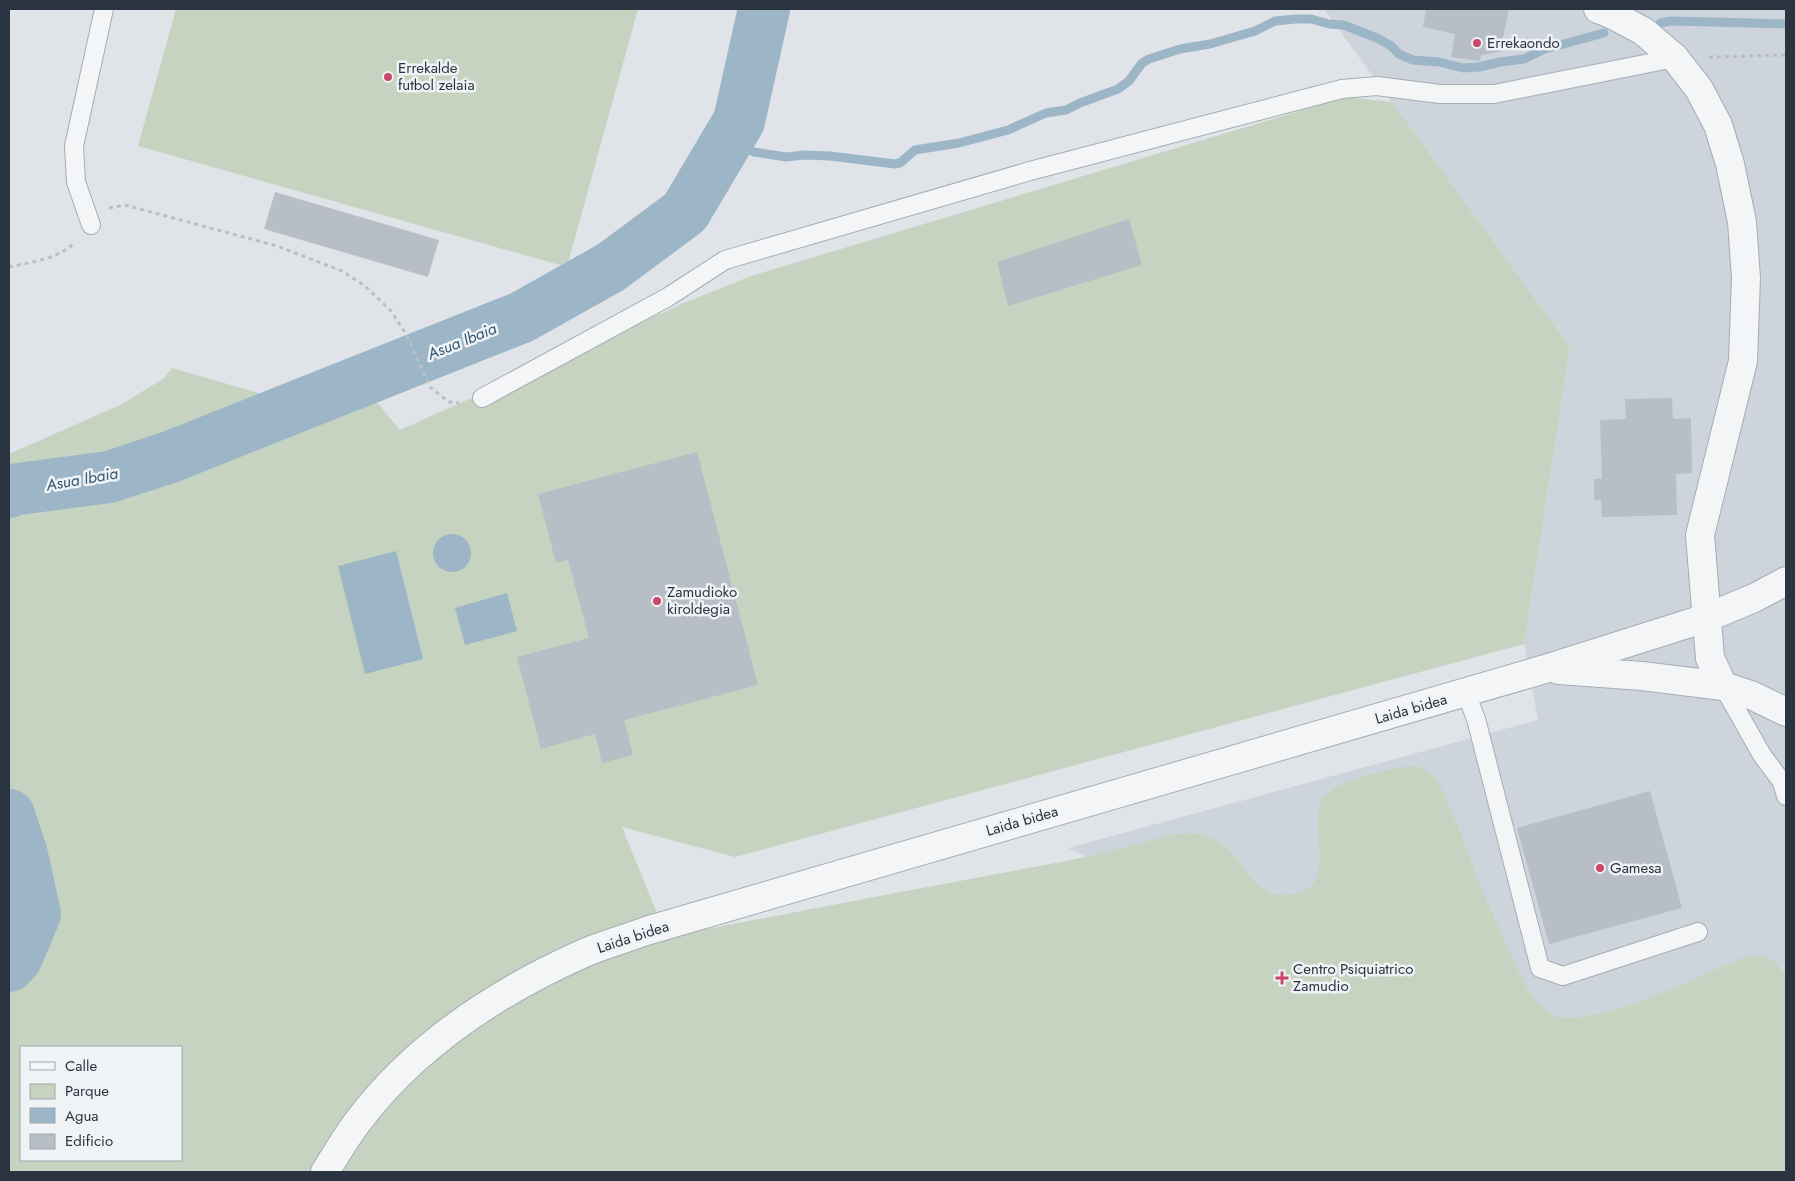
<svg xmlns="http://www.w3.org/2000/svg" width="1795" height="1181" viewBox="0 0 1795 1181" font-family="Jost,sans-serif">
<rect width="100%" height="100%" fill="#e0e4e9"/>
<polygon fill="#ced4db" points="1324,9 1786,9 1786,1172 1014,1172 1190,905 1068,848 1538,720 1524,644 1570,347"/>
<g fill="#c7d3c1" fill-rule="evenodd">
<polygon points="176,9 638,9 567,267 138,146"/>
<path d="M1346,97l46,5 178,245 -46,297 -789,213 -113,-30 37,91 38,13c123,-24 246,-47 369,-70 24,-5 48,-11 72,-17 17,-5 34,-11 52,-11 52,0 53,64 96,62 56,-2 22,-65 35,-93 8,-17 36,-24 52,-28 14,-3 32,-10 46,-7 19,5 27,32 34,48 11,24 19,50 29,75 8,18 16,37 25,55 8,18 15,37 27,54 7,9 16,15 27,18 42,8 143,-43 183,-60 24,-4 28,0 42,19v196h-1777v-718l111,-49 43,-26 9,-11 90,26 36,-5 53,-18 49,59 284,-127 67,-27zM21,1047h160v113h-160z"/>
</g>
<g fill="#9cb6c8">
<circle cx="452" cy="553" r="19"/>
<polygon points="396,551 423,659 365,674 338,566"/>
<polygon points="507,593 517,631 465,645 455,608"/>
</g>
<g fill="none" stroke-linecap="round" stroke-linejoin="round">
<g stroke="#9cb6c8" stroke-width="9">
<polyline points="1660,23 1671,21 1786,24"/>
<path d="M739,121c3,10 5,27 15,31l32,5 18,-2 26,1 65,8 5,-1 15,-13 44,-7 49,-13 38,-17 20,-3 14,-7 38,-14 11,-8 13,-18 7,-4 31,-10 30,-5 45,-13 20,-10 21,-2h15l18,5 15,1 35,14 12,7 8,8 14,6 26,2 24,6 16,-1 21,-5 24,-3 21,-10 59,-16"/>
</g>
<g stroke="#9cb6c8" stroke-width="52">
<polyline points="9,492 11,490 109,477 170,457 522,317 611,267 685,212 739,121 764,9"/>
<polyline points="9,815 22,855 35,914 17,957 9,966"/>
</g>
</g>
<g fill="#b7bec6">
<polygon points="1426,9 1509,9 1500,52 1481,55 1480,61 1451,57 1455,34 1423,27"/>
<polygon points="275,192 439,240 428,277 264,229"/>
<polygon points="1129,219 1142,265 1008,306 997,262"/>
<polygon points="1672,398 1673,419 1691,418 1692,473 1676,474 1677,515 1602,517 1601,500 1594,500 1594,479 1602,479 1600,420 1626,419 1625,399"/>
<polygon points="697,452 758,685 624,720 633,755 602,763 595,734 541,749 517,657 589,638 568,560 556,563 538,494"/>
<polygon points="1650,791 1682,908 1549,944 1517,828"/>
</g>
<g fill="none" stroke-linecap="round" stroke-linejoin="round">
<g stroke="#a5acb3" stroke-width="20">
<g id="service">
<polyline points="91,225 76,182 74,146 104,9"/>
<polyline points="482,398 668,297 725,260 1030,171 1342,89 1377,86 1440,94 1494,94 1675,58"/>
<polyline points="1723,686 1762,755 1782,782 1786,796"/>
<polyline points="1466,693 1476,719 1540,968 1563,976 1698,932"/>
</g>
</g>
<g stroke="#a5acb3" stroke-width="30">
<g id="minor">
<polyline points="1598,9 1611,14 1643,31 1675,58 1699,89 1718,125 1730,164 1742,222 1746,278 1743,361 1700,535 1710,658 1723,686"/>
<polyline points="1559,670 1642,676 1723,686 1751,695 1786,712"/>
<path d="M325,1172c10,-16 20,-33 31,-48 57,-77 139,-131 226,-170 20,-9 43,-15 64,-23l899,-262 161,-51 48,-20 32,-17"/>
</g>
</g>
<g stroke="#babfc4" stroke-width="3" stroke-dasharray="4 4" stroke-linecap="butt">
<polyline points="1709,57 1786,55"/>
<polyline points="109,208 125,205 277,246 342,271 365,286 391,311 406,334 430,387 449,402 459,403"/>
<path d="M9,267c22,-5 50,-8 66,-25"/>
</g>
<use href="#service" stroke="#f3f5f7" stroke-width="18"/>
<use href="#minor" stroke="#f3f5f7" stroke-width="28"/>
</g>
<g fill="#cc4768" stroke="#f0f3f6" stroke-width="2">
<circle cx="1477" cy="43" r="5"/>
<circle cx="388" cy="77" r="5"/>
<circle cx="657" cy="601" r="5"/>
<circle cx="1600" cy="868" r="5"/>
<path d="M1279.5 970.5h5v5h5v5h-5v5h-5v-5h-5v-5h5z"/>
</g>
<g text-anchor="middle" dominant-baseline="central" stroke-width="5" stroke-linejoin="round" paint-order="stroke">
<g font-size="15" fill="#293440" stroke="#f0f3f6" text-anchor="start">
<text x="1487" y="43">Errekaondo</text>
<text x="398" y="68">Errekalde<tspan x="398" dy="17">futbol zelaia</tspan></text>
<text x="667" y="592">Zamudioko<tspan x="667" dy="17">kiroldegia</tspan></text>
<text x="1610" y="868">Gamesa</text>
<text x="1293" y="969">Centro Psiquiatrico<tspan x="1293" dy="17">Zamudio</tspan></text>
</g>
<g font-size="15" fill="#293440" stroke="#f0f3f6">
<text transform="translate(1411 709) rotate(-16)">Laida bidea</text>
<text transform="translate(1022 821) rotate(-16)">Laida bidea</text>
<text transform="translate(633 937) rotate(-18)">Laida bidea</text>
</g>
<g font-size="16" font-style="italic" fill="#345673" stroke="#f0f3f6">
<text transform="translate(462 341) rotate(-22)">Asua Ibaia</text>
<text transform="translate(82 479) rotate(-10)">Asua Ibaia</text>
</g>
</g>
<rect width="1795" height="1181" fill="none" stroke="#293440" stroke-width="20"/>
<rect x="20" y="1046" width="162" height="115" fill="#f0f3f6" stroke="#a0a7ad"/>
<rect x="30" y="1062" width="25" height="8" fill="#f3f5f7" stroke="#a0a7ad"/>
<text x="65" y="1071" font-size="15" fill="#293440">Calle</text>
<rect x="30" y="1084" width="25" height="15" fill="#c7d3c1" stroke="#a0a7ad"/>
<text x="65" y="1096" font-size="15" fill="#293440">Parque</text>
<rect x="30" y="1108" width="25" height="15" fill="#9cb6c8" stroke="#a0a7ad"/>
<text x="65" y="1121" font-size="15" fill="#293440">Agua</text>
<rect x="30" y="1134" width="25" height="15" fill="#b7bec6" stroke="#a0a7ad"/>
<text x="65" y="1146" font-size="15" fill="#293440">Edificio</text>
</svg>
